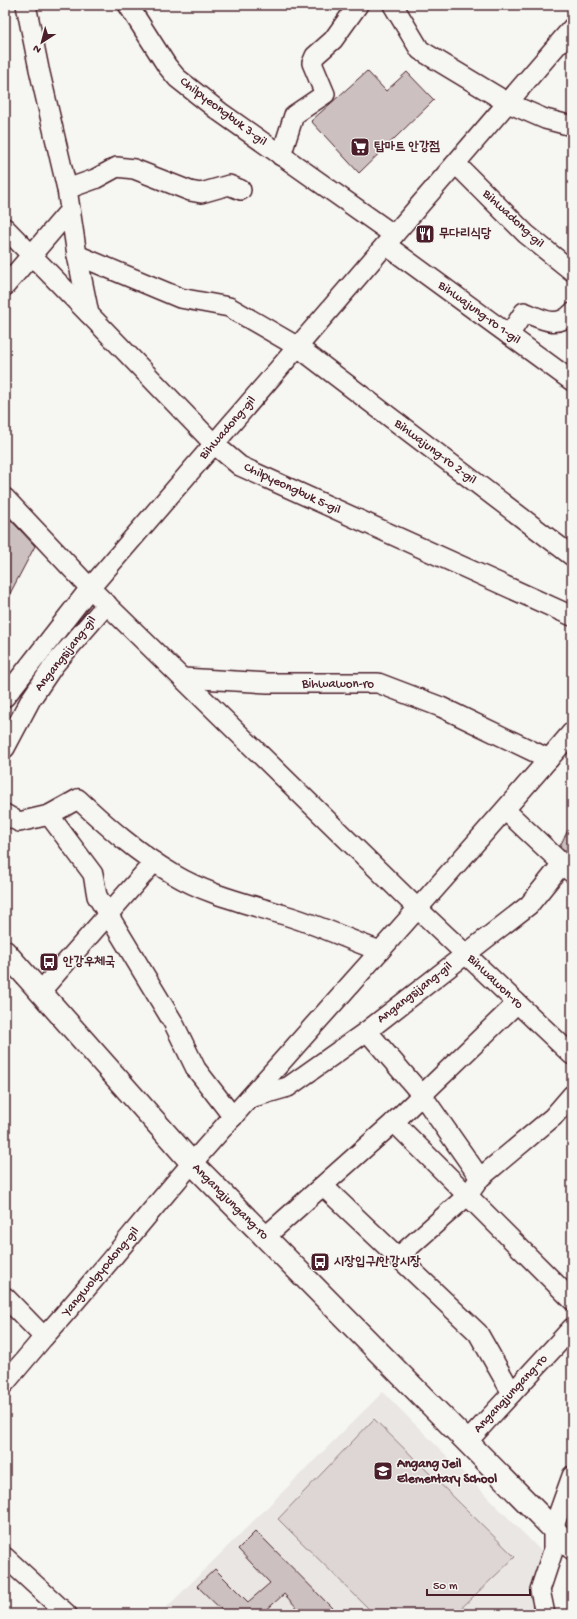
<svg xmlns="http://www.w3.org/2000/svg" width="577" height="1619" viewBox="0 0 577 1619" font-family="'Gochi Hand','Poor Story',sans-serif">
<rect width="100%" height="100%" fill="#f6f6f2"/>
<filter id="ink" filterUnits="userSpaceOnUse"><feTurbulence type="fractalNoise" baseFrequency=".025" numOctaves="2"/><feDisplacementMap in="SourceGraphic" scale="8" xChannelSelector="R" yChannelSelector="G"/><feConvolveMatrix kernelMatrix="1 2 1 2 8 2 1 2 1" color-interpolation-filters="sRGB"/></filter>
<g filter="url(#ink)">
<polygon fill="#e9e6e3" points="383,1392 541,1551 533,1607 536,1614 160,1614"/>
<polygon fill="#ddd6d5" stroke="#947a80" points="374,1419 515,1557 455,1614 374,1614 278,1519"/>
<g fill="#ccc1c0" stroke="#4a1f2b">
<polygon points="367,71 386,91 407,72 434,100 359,173 311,121"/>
<polygon points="5,514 35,546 5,603"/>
<polygon points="572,822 572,857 560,846"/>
<polygon points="256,1531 338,1614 303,1614 284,1594 262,1614 226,1614 197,1586 215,1569 248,1602 270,1583 238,1549"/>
</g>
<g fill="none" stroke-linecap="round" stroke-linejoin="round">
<g stroke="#4a1f2b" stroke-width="22">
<g id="minor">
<polyline points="26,5 39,69 67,189 77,255 89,314 214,444 240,466 572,616"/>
<polyline points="128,5 167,66 177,78 220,112 394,235"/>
<polyline points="393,5 420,50 508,103 545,119 572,126"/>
<polyline points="281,156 294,115 325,94 312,63 315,56 333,40 358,5"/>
<polyline points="456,164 526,234 572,271"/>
<polyline points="67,189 95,179 117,167 134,169 190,191 201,193 229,185 241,190"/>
<polyline points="5,228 89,314"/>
<polyline points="386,245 572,381"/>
<polyline points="77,255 180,298 229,307 298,347 572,556"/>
<polyline points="5,286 70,210"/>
<path d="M509,335l15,-23c18,7 33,17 48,1"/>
<polyline points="5,498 90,588 418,909 572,1055"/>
<polyline points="183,678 268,683 378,683 441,707 549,759"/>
<polyline points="5,697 90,588 572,28"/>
<polyline points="5,748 31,699 54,665 107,604"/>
<polyline points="505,810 571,872"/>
<path d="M5,814l14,8 30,-7 29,-16c31,29 58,53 95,75 33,20 72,29 108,40 33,9 66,25 99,37"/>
<polyline points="49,815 93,874 97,896 173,1022 196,1069 233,1117"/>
<polyline points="40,992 154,862"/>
<polyline points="367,1031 422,1095 480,1178 468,1195 398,1257"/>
<polyline points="250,1098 288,1087 367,1031 529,905 562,864"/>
<polyline points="394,1122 572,1300"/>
<polyline points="480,1178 553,1117 572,1095"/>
<polyline points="323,1186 478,1333 512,1393"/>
<polyline points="265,1237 394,1122 517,1003"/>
<path d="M5,1297l39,40c52,-57 99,-118 149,-175 126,-144 255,-285 379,-430"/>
<polyline points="5,1383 44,1337"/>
<polyline points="467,1442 572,1328"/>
<polyline points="5,1557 67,1614"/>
<polyline points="545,1614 540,1590 553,1551 553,1529 572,1476"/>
</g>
</g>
<g stroke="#4a1f2b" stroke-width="25">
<polyline id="major" points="5,952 192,1163 572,1548"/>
</g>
<use href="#minor" stroke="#f6f6f2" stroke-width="19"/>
<use href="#major" stroke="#f6f6f2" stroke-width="22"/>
</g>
</g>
<defs>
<g id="supermarket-square" transform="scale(1)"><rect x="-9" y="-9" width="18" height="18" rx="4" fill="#4a1f2b" stroke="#f6f6f2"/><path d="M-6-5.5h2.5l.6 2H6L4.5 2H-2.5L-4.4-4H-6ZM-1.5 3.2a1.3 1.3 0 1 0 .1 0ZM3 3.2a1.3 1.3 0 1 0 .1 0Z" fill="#fff"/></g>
<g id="restaurant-square" transform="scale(1)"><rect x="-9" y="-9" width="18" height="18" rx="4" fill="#4a1f2b" stroke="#f6f6f2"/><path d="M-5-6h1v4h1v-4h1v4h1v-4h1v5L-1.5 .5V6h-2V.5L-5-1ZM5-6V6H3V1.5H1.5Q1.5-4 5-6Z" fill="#fff"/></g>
<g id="bus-square" transform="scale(1)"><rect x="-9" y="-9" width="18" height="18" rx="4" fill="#4a1f2b" stroke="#f6f6f2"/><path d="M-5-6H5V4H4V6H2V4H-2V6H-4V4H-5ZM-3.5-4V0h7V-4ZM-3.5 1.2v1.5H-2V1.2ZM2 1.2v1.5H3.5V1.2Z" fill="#fff"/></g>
<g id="school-square" transform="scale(1)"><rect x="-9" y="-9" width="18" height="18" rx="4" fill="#4a1f2b" stroke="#f6f6f2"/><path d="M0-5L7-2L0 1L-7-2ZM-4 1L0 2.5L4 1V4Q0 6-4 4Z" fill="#fff"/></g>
</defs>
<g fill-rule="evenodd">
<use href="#supermarket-square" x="360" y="147"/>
<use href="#restaurant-square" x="425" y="234"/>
<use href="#bus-square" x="49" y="962"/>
<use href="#bus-square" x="320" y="1262"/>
<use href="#school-square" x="383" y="1471"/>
</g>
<g text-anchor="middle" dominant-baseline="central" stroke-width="3" stroke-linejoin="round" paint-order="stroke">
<g font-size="13" fill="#4a1f2b" stroke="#f6f6f2">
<text transform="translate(223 112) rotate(37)">Chilpyeongbuk 3-gil</text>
<text transform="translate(513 219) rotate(43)">Bihwadong-gil</text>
<text transform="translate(479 313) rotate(36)">Bihwajung-ro 1-gil</text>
<text transform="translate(228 428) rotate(-49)">Bihwadong-gil</text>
<text transform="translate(435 452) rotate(37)">Bihwajung-ro 2-gil</text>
<text transform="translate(292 489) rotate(25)">Chilpyeongbuk 5-gil</text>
<text transform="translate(66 654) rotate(-52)">Angangsijang-gil</text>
<text x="338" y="684">Bihwawon-ro</text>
<text transform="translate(495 982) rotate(44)">Bihwawon-ro</text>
<text transform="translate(415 993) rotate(-38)">Angangsijang-gil</text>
<text transform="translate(230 1202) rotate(45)">Angangjungang-ro</text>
<text transform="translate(101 1272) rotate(-50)">Yangwolgyodong-gil</text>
<text transform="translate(511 1394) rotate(-47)">Angangjungang-ro</text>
</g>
<g font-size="13" font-weight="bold" fill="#4a1f2b" stroke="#f6f6f2" text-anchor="start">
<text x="374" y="147">탑마트 안강점</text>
<text x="439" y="234">무다리식당</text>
<text x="63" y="962">안강우체국</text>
<text x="334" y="1262">시장입구/안강시장</text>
<text x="397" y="1464">Angang Jeil<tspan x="397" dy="15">Elementary School</tspan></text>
</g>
</g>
<rect width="577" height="1619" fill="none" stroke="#f6f6f2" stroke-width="20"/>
<rect x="10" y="10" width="557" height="1599" fill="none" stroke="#4a1f2b" stroke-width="1.5" filter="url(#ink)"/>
<g transform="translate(42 42) rotate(216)" stroke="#f6f6f2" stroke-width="3" paint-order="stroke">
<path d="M0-3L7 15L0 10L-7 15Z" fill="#4a1f2b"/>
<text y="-6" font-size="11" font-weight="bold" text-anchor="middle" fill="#4a1f2b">N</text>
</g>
<path d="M427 1589v6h103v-6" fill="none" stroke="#4a1f2b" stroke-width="2"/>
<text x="433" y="1589" font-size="12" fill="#4a1f2b" stroke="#f6f6f2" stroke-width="3" paint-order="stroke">50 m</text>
</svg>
